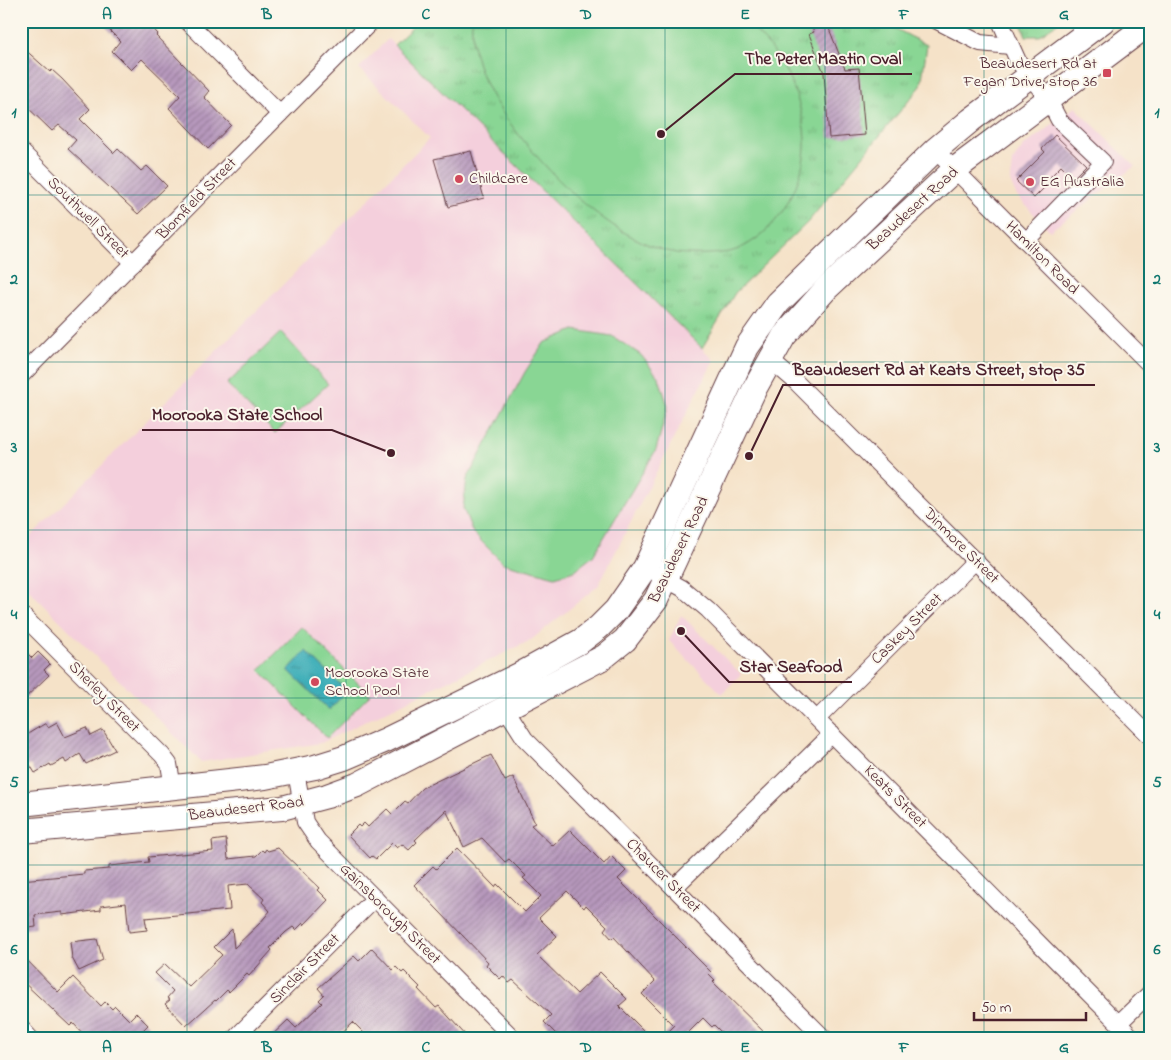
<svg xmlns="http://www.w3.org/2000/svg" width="1171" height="1060" viewBox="0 0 1171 1060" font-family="'Indie Flower',sans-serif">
<defs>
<pattern id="park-tufts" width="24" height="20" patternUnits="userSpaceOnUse" patternTransform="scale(1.25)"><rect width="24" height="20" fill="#89d694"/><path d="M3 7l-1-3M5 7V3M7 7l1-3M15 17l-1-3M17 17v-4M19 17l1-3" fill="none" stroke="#78b780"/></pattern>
<pattern id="water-ripples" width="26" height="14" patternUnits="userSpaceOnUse" patternTransform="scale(1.25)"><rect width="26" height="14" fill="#3eaeb8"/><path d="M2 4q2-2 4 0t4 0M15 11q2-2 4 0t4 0" fill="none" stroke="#368d96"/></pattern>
<pattern id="building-hatch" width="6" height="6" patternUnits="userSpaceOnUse" patternTransform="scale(1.25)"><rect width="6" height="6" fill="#b799bd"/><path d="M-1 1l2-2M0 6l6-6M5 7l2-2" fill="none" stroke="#977c9a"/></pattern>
</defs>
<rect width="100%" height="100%" fill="#fbf7ec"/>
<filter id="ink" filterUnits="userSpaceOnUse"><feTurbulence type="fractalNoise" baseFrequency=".02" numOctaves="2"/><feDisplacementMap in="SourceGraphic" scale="10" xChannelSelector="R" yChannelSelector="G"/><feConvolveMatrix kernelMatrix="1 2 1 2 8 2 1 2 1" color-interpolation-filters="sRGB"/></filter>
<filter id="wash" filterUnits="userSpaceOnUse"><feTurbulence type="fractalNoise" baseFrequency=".0096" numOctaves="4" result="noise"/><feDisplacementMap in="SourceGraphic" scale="20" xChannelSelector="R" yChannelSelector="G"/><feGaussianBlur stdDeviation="1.12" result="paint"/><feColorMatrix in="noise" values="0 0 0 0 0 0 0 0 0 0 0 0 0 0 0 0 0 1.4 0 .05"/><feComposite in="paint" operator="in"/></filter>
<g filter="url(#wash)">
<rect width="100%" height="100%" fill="#f5e2c8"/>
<g fill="#f4cfdc">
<polygon points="388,39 714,360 598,586 531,640 321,743 201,762 21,582 21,546 430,138 359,68"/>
<polygon points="1075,107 1135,166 1050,231 1016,195 1010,181 1012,162 1023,147"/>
<polygon points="681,615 741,674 722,694 669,641"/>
</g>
<g fill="url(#park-tufts)" stroke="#6a7a60">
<polygon points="419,21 881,21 927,45 921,86 808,222 735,293 702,348 394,45"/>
<polygon points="1020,21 1060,21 1039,36 1026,36"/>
</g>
<g fill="#89d694" stroke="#6a7a60">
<path d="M472,21h274c15,16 33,33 42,54 10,21 18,50 17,73 -3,41 -29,86 -69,102 -13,5 -46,5 -60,3 -56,-10 -113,-65 -148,-107 -29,-35 -59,-77 -56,-125z"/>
<polygon points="574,330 612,336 641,355 659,378 668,406 656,450 593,556 574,571 555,577 503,563 473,533 463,508 467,479 525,372 544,343"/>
<polygon points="281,332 328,384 275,433 227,384"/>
<polygon points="302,627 370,695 327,738 259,670"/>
</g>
<polygon fill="url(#water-ripples)" stroke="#446672" points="306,651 347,691 329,710 288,670"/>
<g id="blocks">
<g fill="url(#building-hatch)">
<polygon points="100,21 146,21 158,34 156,36 209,91 204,97 231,125 208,149 169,108 180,96 142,59 131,70 112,51 120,41"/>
<polygon points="810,21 826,21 845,69 859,68 865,135 829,138 824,73 809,34 814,32"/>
<polygon points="21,46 50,72 52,70 62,79 90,109 80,119 114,153 118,149 141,171 147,166 167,186 138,214 68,149 76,140 59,125 52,131 21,101"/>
<polygon points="1055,135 1086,165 1073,178 1061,166 1044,183 1046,186 1034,198 1016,181 1045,152 1042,149"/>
<polygon points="471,151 484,198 448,207 434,159"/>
<polygon points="21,647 32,658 38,652 50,664 44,670 49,675 21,702"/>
<polygon points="57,722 65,737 87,728 91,736 103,730 115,750 86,764 80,754 66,763 64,759 51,766 50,764 35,773 30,765 21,770 21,738 46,723 48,727"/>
<polygon points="491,755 505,781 513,777 535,823 531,825 553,846 570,830 604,864 611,856 626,871 618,879 711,972 709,974 715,980 713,982 771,1039 728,1039 714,1025 712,1027 703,1018 682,1039 661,1039 674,1026 642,994 655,981 614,937 612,939 604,930 607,926 586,905 584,908 567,891 539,918 557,936 537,955 577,994 600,972 627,999 619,1006 652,1039 561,1039 544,1022 551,1015 513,980 509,983 503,976 500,979 486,965 488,962 414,885 433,866 436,869 457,848 495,887 497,884 525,912 541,896 523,878 526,876 509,859 505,862 482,838 464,847 446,810 415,840 417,842 409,850 402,844 397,848 392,843 376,859 372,856 370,858 348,835 358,825 360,827 364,823 368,827 387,809 392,814 405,801 408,803 422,788"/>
<polygon points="226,839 228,859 256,856 262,850 264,852 266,849 268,851 278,848 320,888 318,890 328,900 304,925 303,923 296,930 293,927 286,932 270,948 272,950 249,976 247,974 229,992 227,990 216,1001 215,1000 186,1026 165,1004 170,1000 167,998 173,991 155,973 165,964 189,987 222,955 214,947 232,929 234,948 260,923 270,911 262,902 264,899 248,884 228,886 230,910 145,918 147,930 129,932 126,903 101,906 101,910 62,915 62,912 35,915 36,927 21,929 21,880 84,874 84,871 109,869 109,866 149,862 148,857 213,851 212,841"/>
<polygon points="97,939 103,960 79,971 72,958 70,942"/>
<polygon points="372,948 393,970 396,967 402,973 404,971 420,987 418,989 436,1008 439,1006 469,1039 370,1039 353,1022 335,1039 268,1039 288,1020 296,1028 322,1003 319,1000 324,995 318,988 354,956 359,961"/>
<polygon points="21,954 58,992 73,977 101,1006 105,1002 112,1009 115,1006 129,1020 136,1013 148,1025 142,1031 150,1039 88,1039 73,1023 70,1026 21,980"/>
</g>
</g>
</g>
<g filter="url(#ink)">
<use href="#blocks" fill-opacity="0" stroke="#643c43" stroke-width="1"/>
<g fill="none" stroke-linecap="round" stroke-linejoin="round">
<g stroke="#643c43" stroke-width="18">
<g id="minor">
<polyline points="187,21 280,114"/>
<polyline points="937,21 980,43 1010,46"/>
<polyline points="1000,21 1018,61 1048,99 1059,120 1103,162 1026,241"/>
<polyline points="935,150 1150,365"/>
<polyline points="21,151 133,263"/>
<polyline points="769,359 796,382 1150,736"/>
<polyline points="21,376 372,21"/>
<polyline points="658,575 682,588 708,610 1134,1039"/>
<polyline points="21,614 162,755 169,764 173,788"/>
<polyline points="506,709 525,739 825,1039"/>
<polyline points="817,719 976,560"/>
<polyline points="296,772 305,822 318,841 514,1039"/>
<polyline points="674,888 832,734"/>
<polyline points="1119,1023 1150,993"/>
<polyline points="21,1028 31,1039"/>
<polyline points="234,1039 375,898"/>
</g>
</g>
<g stroke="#643c43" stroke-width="26">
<g id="highway">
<polyline points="21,804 265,777 315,767 344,758 386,740 521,674 581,641 599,627 616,610 645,568 747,347 778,303 935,150 971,120 1103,21"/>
<polyline points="21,831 282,808 327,796 357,785 604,657 625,640 656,600 755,388 784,336 826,289 954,170 1150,23"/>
</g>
</g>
<use href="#minor" stroke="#fff" stroke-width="16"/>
<use href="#highway" stroke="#fff" stroke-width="24"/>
</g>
</g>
<path fill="none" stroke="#0f766e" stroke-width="1" stroke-opacity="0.55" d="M187,21v1018M346,21v1018M506,21v1018M665,21v1018M825,21v1018M984,21v1018M21,195h1129M21,362h1129M21,530h1129M21,698h1129M21,865h1129"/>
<g fill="#d1495b" stroke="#fbf7ec" stroke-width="2">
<rect x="1102" y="68" width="10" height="10" rx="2.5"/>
<circle cx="459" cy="179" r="5"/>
<circle cx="1030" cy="182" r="5"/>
<circle cx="315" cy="682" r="5"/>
</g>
<g text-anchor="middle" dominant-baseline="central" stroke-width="4" stroke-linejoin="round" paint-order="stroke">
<g font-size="16" fill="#4a1f2b" stroke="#fbf7ec" text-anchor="start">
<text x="1097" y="64" text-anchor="end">Beaudesert Rd at<tspan x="1097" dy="18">Fegan Drive, stop 36</tspan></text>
<text x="469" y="179">Childcare</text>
<text x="1040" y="182">EG Australia</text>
<text x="325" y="673">Moorooka State<tspan x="325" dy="18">School Pool</tspan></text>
</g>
<g font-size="16" fill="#4a1f2b" stroke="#fbf7ec">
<text transform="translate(197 199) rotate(-46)">Blomfield Street</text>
<text transform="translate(913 209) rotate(-42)">Beaudesert Road</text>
<text transform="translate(88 218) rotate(45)">Southwell Street</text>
<text transform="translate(1042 258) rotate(45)">Hamilton Road</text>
<text transform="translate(961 546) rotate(45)">Dinmore Street</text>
<text transform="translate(679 550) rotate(-64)">Beaudesert Road</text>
<text transform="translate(907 629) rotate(-45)">Caskey Street</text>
<text transform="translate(104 697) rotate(45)">Sherley Street</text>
<text transform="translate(895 797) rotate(45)">Keats Street</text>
<text transform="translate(246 809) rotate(-7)">Beaudesert Road</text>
<text transform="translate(663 876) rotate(45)">Chaucer Street</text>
<text transform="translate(390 914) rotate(45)">Gainsborough Street</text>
<text transform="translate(305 969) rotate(-45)">Sinclair Street</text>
</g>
</g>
<path fill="none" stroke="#4a1f2b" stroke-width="2" d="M661 134L735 74H912M749 456L783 385H1095M391 453L332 430H142M681 631L729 682H852"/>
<g fill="#4a1f2b" stroke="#fbf7ec" stroke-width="2">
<circle cx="661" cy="134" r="5"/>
<circle cx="749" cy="456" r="5"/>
<circle cx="391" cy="453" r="5"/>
<circle cx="681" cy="631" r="5"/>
</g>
<g font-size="18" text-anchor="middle" font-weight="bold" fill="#4a1f2b" stroke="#fbf7ec" stroke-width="4" stroke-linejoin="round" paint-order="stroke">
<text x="823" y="64">The Peter Mastin Oval</text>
<text x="939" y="375">Beaudesert Rd at Keats Street, stop 35</text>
<text x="237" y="420">Moorooka State School</text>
<text x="791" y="672">Star Seafood</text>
</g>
<rect width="1171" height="1060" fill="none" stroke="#fbf7ec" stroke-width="55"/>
<path d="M974 1012v8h112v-8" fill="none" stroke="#4a1f2b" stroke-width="2.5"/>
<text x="981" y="1012" font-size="15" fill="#4a1f2b" stroke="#fbf7ec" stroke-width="4" paint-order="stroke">50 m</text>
<rect x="28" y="28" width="1116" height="1004" fill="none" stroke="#0f766e" stroke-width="2"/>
<g font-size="16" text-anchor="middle" font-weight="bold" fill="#0f766e">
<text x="107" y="19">A</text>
<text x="267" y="19">B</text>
<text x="426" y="19">C</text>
<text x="586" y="19">D</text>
<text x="745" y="19">E</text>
<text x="904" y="19">F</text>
<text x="1064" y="19">G</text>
<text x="14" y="117">1</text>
<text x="1157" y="117">1</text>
<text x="14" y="284">2</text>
<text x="1157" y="284">2</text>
<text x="14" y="452">3</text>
<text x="1157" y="452">3</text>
<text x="14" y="619">4</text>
<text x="1157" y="619">4</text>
<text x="14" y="787">5</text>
<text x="1157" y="787">5</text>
<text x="14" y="954">6</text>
<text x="1157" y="954">6</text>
<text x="107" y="1052">A</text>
<text x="267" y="1052">B</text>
<text x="426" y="1052">C</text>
<text x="586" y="1052">D</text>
<text x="745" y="1052">E</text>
<text x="904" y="1052">F</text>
<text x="1064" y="1052">G</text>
</g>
</svg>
